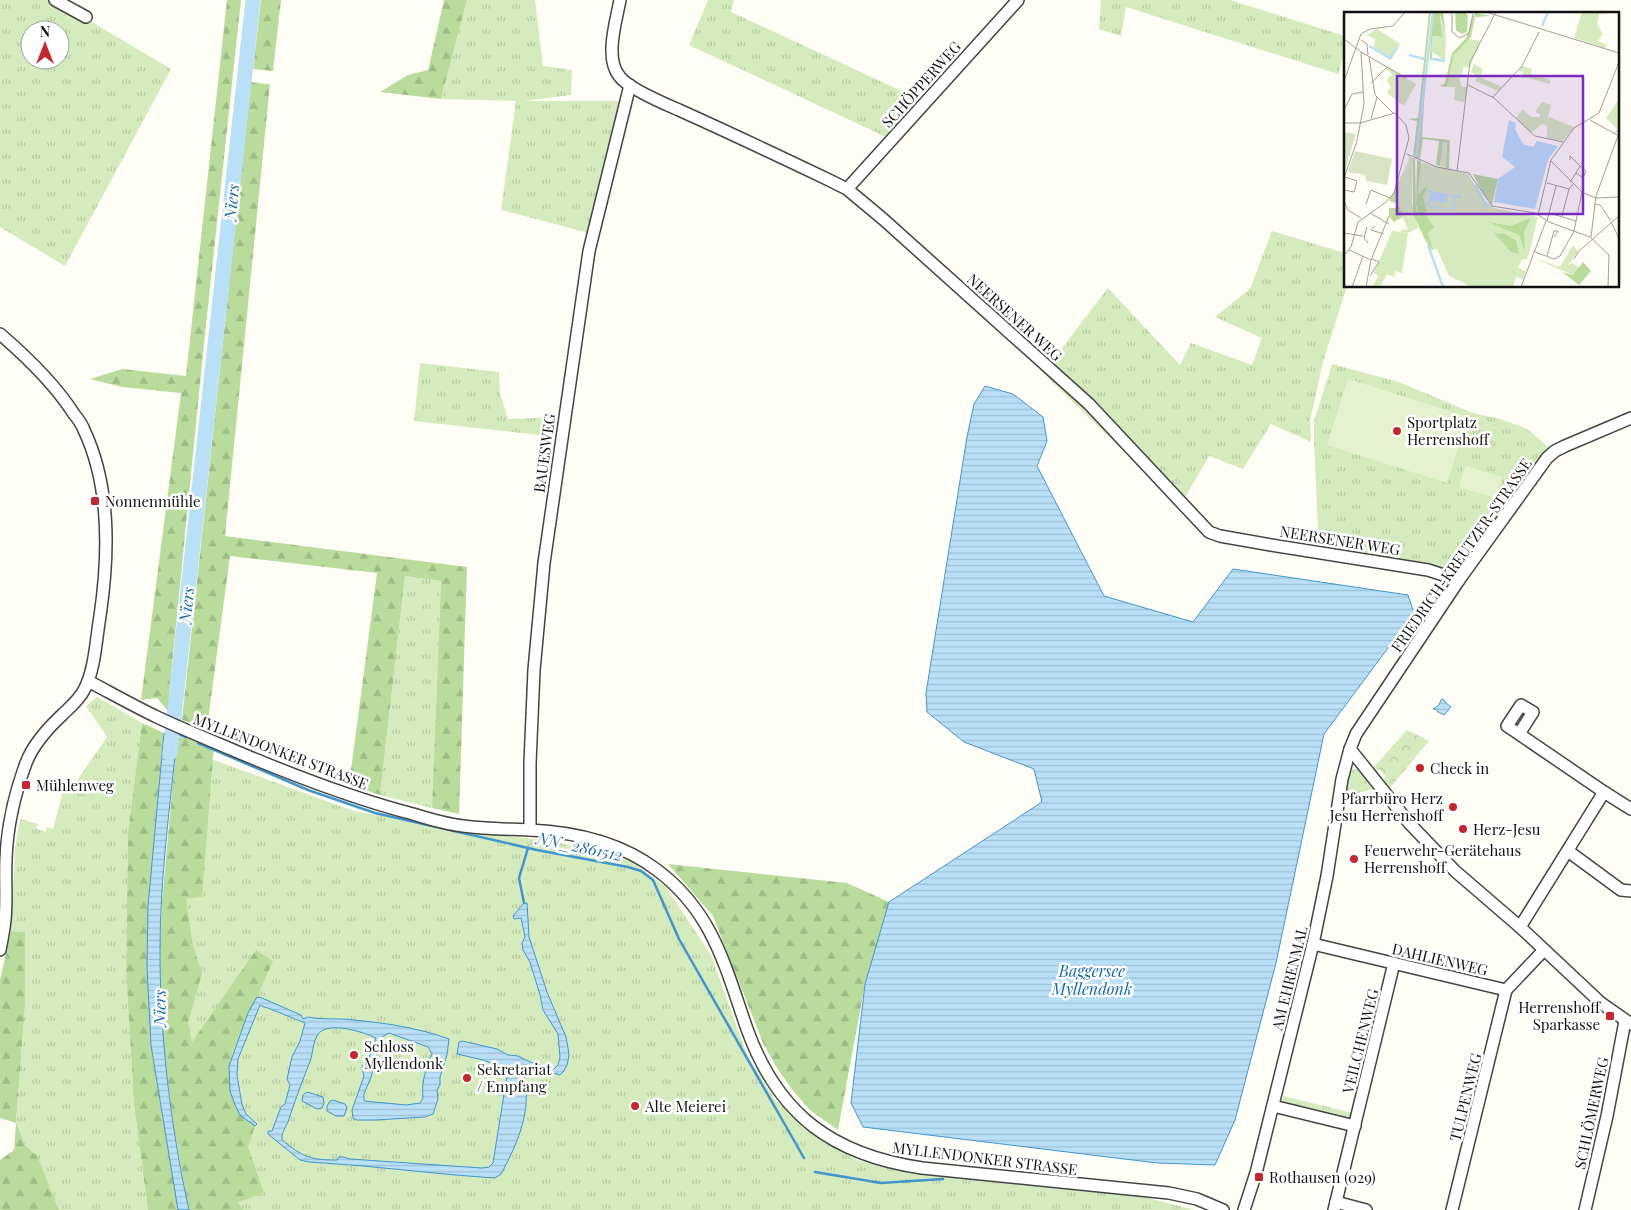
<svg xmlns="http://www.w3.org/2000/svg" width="1631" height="1210" viewBox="0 0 1631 1210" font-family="'Playfair Display',serif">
<defs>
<pattern id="grass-tufts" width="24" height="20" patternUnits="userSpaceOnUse" patternTransform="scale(1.25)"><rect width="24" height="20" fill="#d5ebbd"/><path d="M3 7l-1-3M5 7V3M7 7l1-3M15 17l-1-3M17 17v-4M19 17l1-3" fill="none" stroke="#b6c8a1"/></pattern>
<pattern id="forest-firs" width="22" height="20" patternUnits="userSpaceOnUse" patternTransform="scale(1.25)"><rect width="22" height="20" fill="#b9dc9c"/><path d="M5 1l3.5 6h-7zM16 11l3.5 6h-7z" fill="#9ebc85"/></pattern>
<pattern id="park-crowns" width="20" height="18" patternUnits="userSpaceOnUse" patternTransform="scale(1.25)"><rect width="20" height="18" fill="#d5ebbd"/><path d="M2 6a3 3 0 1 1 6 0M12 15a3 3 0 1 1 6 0" fill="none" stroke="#b6c8a1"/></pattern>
<pattern id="water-rules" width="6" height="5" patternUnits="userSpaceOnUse" patternTransform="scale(1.25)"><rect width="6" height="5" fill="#b9e0f7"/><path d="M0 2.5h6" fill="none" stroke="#9ebfd3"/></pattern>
</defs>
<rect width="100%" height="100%" fill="#fffdf5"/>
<g fill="url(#grass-tufts)" fill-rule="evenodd">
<path d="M0,0h55l116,69 -106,197 -65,-39zM30,30h30v30h-30z"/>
<polygon points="467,0 535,0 543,66 572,70 571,95 524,101 622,101 589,233 501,210 516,101 441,99"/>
<polygon points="708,0 734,0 731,12 919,99 886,137 689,45"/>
<polygon points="1101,0 1230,0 1345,36 1345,52 1338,74 1126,7 1121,36 1099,29"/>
<polygon points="1272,231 1345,253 1345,286 1347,286 1323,362 1310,421 1311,442 1271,424 1243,469 1209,456 1180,506 1043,373 1108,288 1180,365 1191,343 1252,365 1262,338 1215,317 1250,289"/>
<polygon points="420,363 499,372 500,393 508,419 559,417 557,437 414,421"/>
<polygon points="1332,364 1399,382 1473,413 1500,419 1528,429 1550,449 1461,570 1452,572 1319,549 1314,442 1314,421"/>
<polygon points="405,576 441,581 432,808 380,795"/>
<polygon points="97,697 142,723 128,834 126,970 134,1105 148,1210 59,1210 38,1157 25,1145 16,1122 25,1006 25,932 11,931 15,848 20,819 38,824 36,828 46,832 47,827 53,829 63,791 69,792 107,737 86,706"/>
<polygon points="200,755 354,811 466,831 552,841 628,859 666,887 711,955 747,1055 775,1100 813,1134 857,1160 904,1172 1137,1195 1194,1210 211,1210 198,1155 181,944"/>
<polygon points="1283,1096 1353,1113 1349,1119 1286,1105 1283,1102"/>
</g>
<g fill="url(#forest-firs)">
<polygon points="227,0 241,0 205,334 169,695 172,704 169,712 157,698 141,700 181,393 122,387 90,379 122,369 186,376"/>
<polygon points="261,0 281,0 273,71 253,69"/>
<polygon points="444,0 467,0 441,99 380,92 408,75 428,70"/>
<polygon points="251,82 266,84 270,84 225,536 467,567 459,814 432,808 441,581 405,576 380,795 349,785 377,573 230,556 207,728 182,720"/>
<polygon points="142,723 164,733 148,906 147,967 151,1045 178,1210 148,1210 134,1105 126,970 128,832"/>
<polygon points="177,737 198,739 214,744 202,897 186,899 193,946 202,973 188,1023 192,1042 256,950 273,961 257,997 248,1013 232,1054 230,1091 240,1115 255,1126 248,1147 264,1193 238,1202 243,1210 189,1210 174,1130 164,1050 162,1015 160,948 162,902"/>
<polygon points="668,864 847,883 889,902 865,984 838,1130 811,1111 794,1092 777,1068 763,1043 713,916"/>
<polygon points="11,931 25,932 25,1006 16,1122 25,1145 38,1157 59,1210 0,1210 0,1160 14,1150 16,1123 0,1118 0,980"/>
</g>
<g fill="url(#park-crowns)">
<polygon points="1407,730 1429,741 1390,788 1383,780 1386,777 1379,769 1376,771 1373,768"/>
<polygon points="1359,769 1374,789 1345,796 1349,770"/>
</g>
<g fill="#e6f2cf">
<polygon points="1348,379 1468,417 1447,483 1327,445"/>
<polygon points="1465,466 1502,477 1495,498 1459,487"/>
</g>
<g fill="url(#water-rules)" stroke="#3f96cf" fill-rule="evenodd">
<polygon points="985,386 1013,394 1043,417 1047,441 1037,466 1104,596 1193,622 1233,569 1408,595 1414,613 1324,734 1276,963 1235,1120 1215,1165 1157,1163 863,1127 851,1103 865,984 889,902 1042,802 1034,769 964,742 927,712 926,693 967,437 974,404"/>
<polygon points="1443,699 1446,703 1451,707 1444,715 1438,712 1436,709 1433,709 1439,705 1441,700"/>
<path d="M164,733l13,4c-7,70 -17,141 -17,212 0,88 10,175 29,261h-11l-27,-165 -4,-78 1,-61z"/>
<path d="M524,903h3l2,34 18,55 19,45 2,11 1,8 -2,9 -4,7 -3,3 -38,-11 -1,3c14,37 -2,74 -20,107l-6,4 -40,-3 -92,-9 -54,-4 -9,-2 -32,-26v-3h4l9,-24 4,-3 1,-4 4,-15 -3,-6 5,-22 8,-16 5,-18 -37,-15 -4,-1 -4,-2 -22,54 -1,16 5,30 4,9 11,10 -2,2 -15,-11 -5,-10 -5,-14 -1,-25 19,-53 9,-16 5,1 39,17 2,4 5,-2c14,3 31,1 46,3 32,3 65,8 95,19l-2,16 -7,22v8l-3,5 1,9 -5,15 -8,3 -49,3h-19l-4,-2 -1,-8 12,-34 -2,-8 4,-11 3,1 7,-20c-13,-6 -38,-14 -53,-8 -11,5 -9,24 -14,34 -7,18 -14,36 -20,55 -2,7 -8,13 -7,21 21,17 28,20 55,20l2,-3h4l7,2 132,9 7,-1 4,-4 15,-94 -25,-9 -26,-6 2,-12 3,-1 35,8 11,6 10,1 12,6 24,7 4,-4 2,-8 -2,-23 -15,-24 -3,-15 -10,-33 -7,-12 -1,-7 3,-6 -4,-19 -7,1 -1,-3zM389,1033l39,14 4,7c-6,12 -11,30 -9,44l-3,5 -14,2 -42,-4v-7l7,-17 7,-27 6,-3 -3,-6 1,-4z"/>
<polygon points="307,1092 323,1097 324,1103 322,1108 317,1109 302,1101 303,1095"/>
<polygon points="333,1100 345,1104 347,1108 344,1116 336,1116 327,1111 327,1106 330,1101"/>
</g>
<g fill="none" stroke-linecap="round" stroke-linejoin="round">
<g stroke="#3f96cf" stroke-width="2.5">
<polyline points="172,732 186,737"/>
<polyline points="198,743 308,790 375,813 537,850 628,867 641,871 653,880 679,939 804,1158"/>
<polyline points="524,903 519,878 528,848"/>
<polyline points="815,1172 881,1183 943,1179"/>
</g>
<polyline stroke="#b9e0f7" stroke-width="15" points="170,753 253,0"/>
<g stroke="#444" stroke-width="14">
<g id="minor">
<polyline points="55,0 86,17"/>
<path d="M620,0c-4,22 -16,59 0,77 9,12 45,27 59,33 51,23 102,47 152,71l16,8 36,30 206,185 120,128 11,4 51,9 157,25 31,10"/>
<polyline points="847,189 1018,0"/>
<path d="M0,334c28,24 54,49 74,80 4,5 8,10 10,16 27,57 25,125 16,186 -4,23 -5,54 -16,74 -5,10 -14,17 -22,25 -14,13 -29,30 -36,48 -11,30 -19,65 -20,96 -1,21 1,41 -1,61 -1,10 -3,20 -5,30"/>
<path d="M88,681c23,12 46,25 69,36 25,12 51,22 76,33 59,25 118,48 180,64 16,5 33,10 50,12 22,3 45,3 67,4 46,2 90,12 127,40 56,42 68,96 90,159 31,86 86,126 175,139l247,25 28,6 26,11"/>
<polyline points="1519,734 1507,726 1521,705 1533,712 1519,734 1604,792"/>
<polyline points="1350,749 1410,824 1455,871 1520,927 1601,1003 1631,1024"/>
<polyline points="530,830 530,763 534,670 544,563 589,251 630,85"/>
<polyline points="1568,851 1621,890 1631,891"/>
<polyline points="1520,927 1604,792 1631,809"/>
<polyline points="1313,944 1506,990 1544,950"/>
<polyline points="1273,1106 1355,1126"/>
<polyline points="1336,1202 1366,1210"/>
<polyline points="1244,1210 1256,1173 1313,944 1327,876 1342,779 1350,749 1356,734 1459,580 1547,458 1555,451 1565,446 1631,418"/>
<polyline points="1334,1210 1394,963"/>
<polyline points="1452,1210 1506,990"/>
<polyline points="1585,1210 1607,1116 1625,1021"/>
</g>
</g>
<use href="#minor" stroke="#fff" stroke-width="11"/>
</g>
<g fill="#c4262e" stroke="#fff" stroke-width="2">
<circle cx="1397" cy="431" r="5"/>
<rect x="90" y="496" width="10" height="10" rx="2.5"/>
<circle cx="1420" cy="768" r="5"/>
<rect x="21" y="780" width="10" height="10" rx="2.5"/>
<circle cx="1453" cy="807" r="5"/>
<circle cx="1463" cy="829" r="5"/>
<circle cx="1354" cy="859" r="5"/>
<rect x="1605" y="1011" width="10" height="10" rx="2.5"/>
<circle cx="354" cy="1055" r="5"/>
<circle cx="467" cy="1078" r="5"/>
<circle cx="635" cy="1106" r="5"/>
<rect x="1254" y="1172" width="10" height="10" rx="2.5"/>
</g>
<g text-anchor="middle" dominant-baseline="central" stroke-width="5" stroke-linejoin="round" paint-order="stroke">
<g font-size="15" fill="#111" stroke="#fff">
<text transform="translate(921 84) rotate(-48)">SCHÖPPERWEG</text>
<text transform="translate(1015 317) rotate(42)">NEERSENER WEG</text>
<text transform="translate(544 453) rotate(-82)">BAUESWEG</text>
<text transform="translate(1340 540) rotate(9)">NEERSENER WEG</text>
<text transform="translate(1461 555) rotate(-55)">FRIEDRICH-KREUTZER-STRASSE</text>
<text transform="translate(281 751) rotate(21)">MYLLENDONKER STRASSE</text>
<text transform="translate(1440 959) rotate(13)">DAHLIENWEG</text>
<text transform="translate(1289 978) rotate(-76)">AM EHRENMAL</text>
<text transform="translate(1360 1041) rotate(-76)">VEILCHENWEG</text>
<text transform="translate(1465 1097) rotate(-76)">TULPENWEG</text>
<text transform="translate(1591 1113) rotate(-78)">SCHLÖMERWEG</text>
<text transform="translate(985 1158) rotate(7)">MYLLENDONKER STRASSE</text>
</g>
<g font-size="15" fill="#111" stroke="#fff" text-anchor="start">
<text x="1407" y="422">Sportplatz<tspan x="1407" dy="17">Herrenshoff</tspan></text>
<text x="105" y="501">Nonnenmühle</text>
<text x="1430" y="768">Check in</text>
<text x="36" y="785">Mühlenweg</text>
<text x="1443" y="798" text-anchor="end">Pfarrbüro Herz<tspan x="1443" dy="17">Jesu Herrenshoff</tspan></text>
<text x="1473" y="829">Herz-Jesu</text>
<text x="1364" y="850">Feuerwehr-Gerätehaus<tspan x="1364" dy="17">Herrenshoff</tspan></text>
<text x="1600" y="1007" text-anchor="end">Herrenshoff<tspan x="1600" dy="17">Sparkasse</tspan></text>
<text x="364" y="1046">Schloss<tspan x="364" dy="17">Myllendonk</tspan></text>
<text x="477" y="1069">Sekretariat<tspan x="477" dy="17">/ Empfang</tspan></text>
<text x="645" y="1106">Alte Meierei</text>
<text x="1269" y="1177">Rothausen (029)</text>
</g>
<g font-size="16" font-style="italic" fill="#1768a6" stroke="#fff">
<text transform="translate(231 202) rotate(-84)">Niers</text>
<text transform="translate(186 605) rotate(-84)">Niers</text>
<text transform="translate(580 846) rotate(12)">NN_2861512</text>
<text x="1092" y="970">Baggersee<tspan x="1092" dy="18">Myllendonk</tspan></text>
<text transform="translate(159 1008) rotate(-89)">Niers</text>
</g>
</g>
<g transform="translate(1344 12)">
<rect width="275" height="275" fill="#fffdf5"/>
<path d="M238,0h36l-19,2 -2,10 6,10 -5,7 9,4 -2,3 -31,-10zM95,2l7,24 -1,23 -14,-10 2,-15 9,1zM33,17l23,15 -9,16 -17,-11 1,-10 -8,-4zM125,27l12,2 -11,26h-7l-1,8h-4l4,12h6l-4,15 -10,-2 1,-13h-8l7,-32 4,-7zM130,52l9,5 -3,8 22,10 -4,4 -23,-10 2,-5 -6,-4zM43,54l29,18 -12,22 -17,-13 4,-6 -4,-7 5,-6 -6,-5zM178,54l10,3 -1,5 20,6 -2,4 -24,-7 -3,2 1,-7 -5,-2zM275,87v34l-6,1 4,-5 -11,-11zM198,90l9,3 -4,16 2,-4 25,10 -11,14 -16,-3v-12l-5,-2 -11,9 -15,-15 7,-9 8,8h9v-3l-5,-2zM99,129l4,1 -1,26 -6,-2zM64,143l5,3 -1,44 6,26 -10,5 -7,-1 1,-3 6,1 -10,-26v-22l11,-22zM75,150l49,12 17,27 9,7 44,9 -9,37 -3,6 -4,-1 -4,9 8,3 -3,8 -7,-2 -3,10h-41l-23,-11 -12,-27 -5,1 -9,-24 -6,-42zM229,233l5,7 -10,13 4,-2 8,5 -7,7 -40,-17 27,9z" fill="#d5ebbd"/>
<path d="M85,0h2l-15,144h-3l4,-35 -10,-2 11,-1zM89,0h10l3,26 -6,-24 2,23 -9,-1 -2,15 13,3 -12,-2v6l12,1 -14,1 -2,24zM111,0h10l3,4 -1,16 -5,2 -6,-4zM131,1l16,3 -16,1 -4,20 -17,18 -7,32 -7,-1 5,-3 7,-30 14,-15zM81,73l-3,52 28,3 -1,29 -3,-1 1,-26h-4l-3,24 -4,-1 3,-24 -16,-2 -3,20 -3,-1zM69,146l2,1 1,49 11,36 -14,-30zM73,148l4,1 -3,33 10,-9 -5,12 4,15 -3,1 10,14 -6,6 5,17 -4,-3 -7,-16 -6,-26zM129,162l25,5 -6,26 -8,-10zM54,170v22l6,12 -10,6 -5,-6v-8h7l2,-4 -9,-3zM187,206l-7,14 1,19 -6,-16 -31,-13 23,4zM150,221l11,1 11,6 3,14 -8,-2zM239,250l8,9 -12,14 -17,-13 11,3z" fill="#b9dc9c"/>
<path d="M0,120l12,2 -12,39zM11,139l37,8 -5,26 -21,-4 -1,-6 -17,-3z" fill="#d9e3c4"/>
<path d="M48,219l16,2 -6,40 -6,-2 -2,6 -7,-3 -7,13h-4l-3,-1 5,-10 -4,-3z" fill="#d5ebbd"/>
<path d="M165,108l7,3 -1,6 8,15 10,3 4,-6 21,5 -10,14 -13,49 -41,-7 4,-23 17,-12 -13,-10zM113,167l4,17 -1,2h-4l-2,12 -23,-2 -4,-3 4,-12 -5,-2 -2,12 2,-13 16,3 6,1 -2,9 -15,-2 -2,5 23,3 3,-11 -6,-3 11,1z" fill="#b9e0f7"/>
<path fill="none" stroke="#b9e0f7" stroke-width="2.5" d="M198,14l6,-14M25,34l21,12 7,-10M65,43l15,4M86,47l15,2M72,147l17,-147M131,173l13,23M84,233l15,42"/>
<path fill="none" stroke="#a09f9a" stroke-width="1" d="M108,0v20l8,6 9,-5 4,-19M142,0l133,41M0,27l17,13 3,52 -7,37 -13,37M17,28l6,4 1,11M17,40l45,26M25,45l6,38 18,18M0,69l17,-47 9,-5 23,-3 12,-14M27,71l16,-16M124,73l26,13 41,38 28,6M149,85l29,-31 17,-34M0,98l8,-16 11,-2M27,107l6,-22M246,108l29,16M0,111h16l35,-10 11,12 3,13 -15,55 -8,9 -28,20 -7,25 -7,8M63,142l30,13 32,6 23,33 43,7 14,9 41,15 19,18M226,148v-4l10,10M207,149l31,31 13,6 24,-1M113,159l13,-109 26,-50M226,170l6,-9 4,-7 6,5 -3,7 -7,-5M203,171l22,6 4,-5M0,178l10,2 3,-11 -12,-4M0,189l4,9 13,8M22,192l5,-14 19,8M251,192l5,1 11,16M26,201l19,11M205,201l27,8M194,203l13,-55 23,-32 25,-15 20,-51M218,204l7,-27M203,209l9,-35M267,210l8,16M31,214l-4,4 13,4M23,215l-3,11 4,5M0,221l19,3M247,225l5,-41 23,-63M5,238l22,10M191,240l19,7 6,-3 14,-25 8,-39M203,244l7,-25h4l-4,6M230,247l5,-8 40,-35M26,264l9,-14 -7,-3M8,275l11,-31M22,275l5,-27 18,-44M177,275l25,-66M264,275l1,-32"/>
<path fill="#7b2cbf" fill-opacity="0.15" stroke="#7b2cbf" stroke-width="2.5" d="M53,64h186v138h-186z"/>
<rect width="275" height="275" fill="none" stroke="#111" stroke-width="2.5"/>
</g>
<g transform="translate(45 45)"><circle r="24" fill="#ffffff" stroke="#a0a0a0"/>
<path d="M0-4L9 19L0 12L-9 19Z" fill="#c4262e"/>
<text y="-8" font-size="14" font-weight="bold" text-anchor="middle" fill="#111111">N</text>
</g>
</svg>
